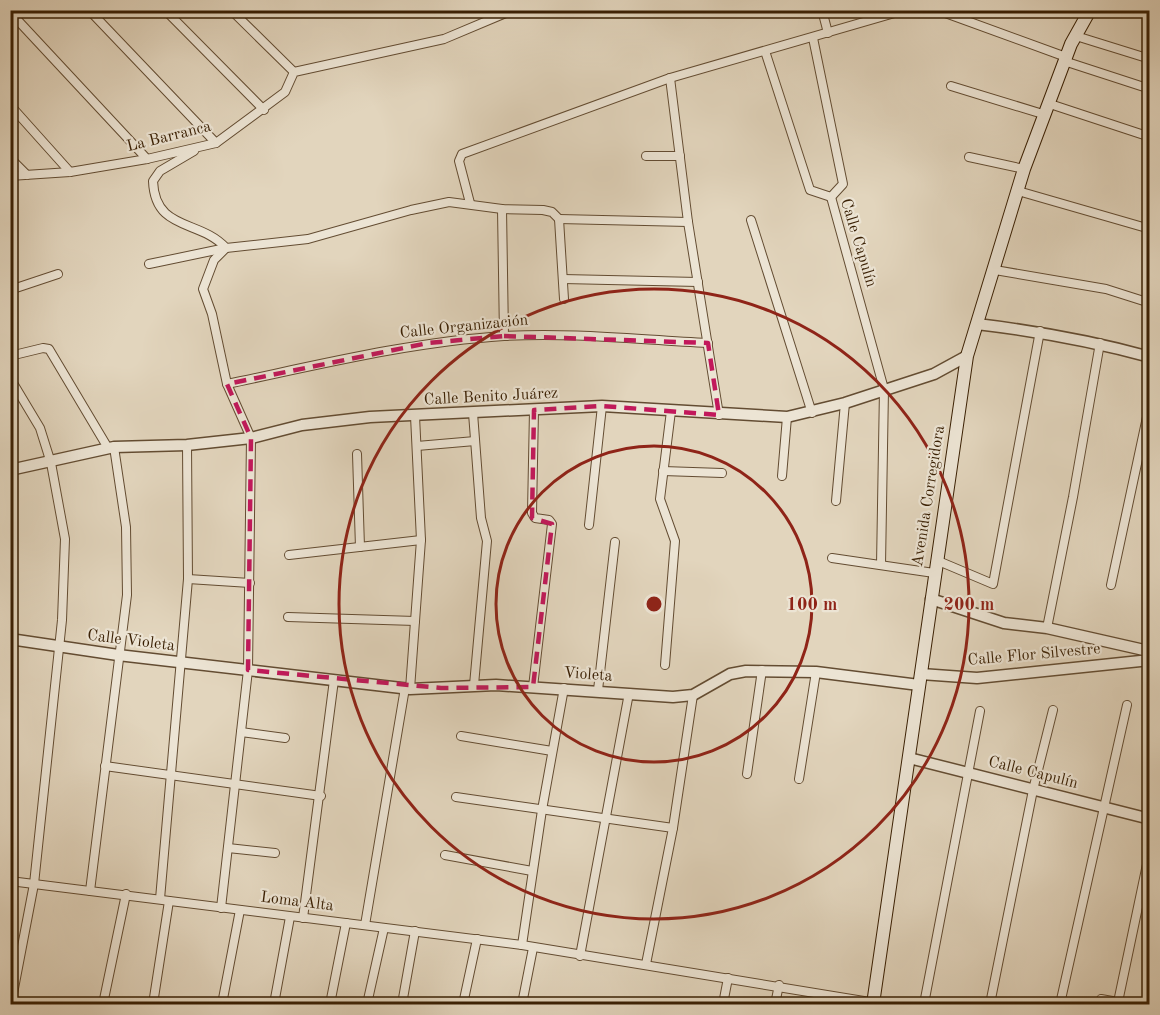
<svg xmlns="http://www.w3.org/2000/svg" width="1160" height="1015" viewBox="0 0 1160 1015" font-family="'Old Standard TT',serif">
<rect width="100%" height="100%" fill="#e2d5bd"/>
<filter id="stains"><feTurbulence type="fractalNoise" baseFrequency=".00333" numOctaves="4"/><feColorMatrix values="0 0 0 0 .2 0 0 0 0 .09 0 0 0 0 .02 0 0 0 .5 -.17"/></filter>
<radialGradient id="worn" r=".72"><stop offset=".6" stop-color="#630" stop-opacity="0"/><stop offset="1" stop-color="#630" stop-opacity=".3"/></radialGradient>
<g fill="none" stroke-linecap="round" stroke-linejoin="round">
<g stroke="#634c32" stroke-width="10">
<g id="minor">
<polyline points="89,10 216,143"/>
<polyline points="165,10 264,110"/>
<polyline points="231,10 294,72"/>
<polyline points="822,10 828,33"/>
<polyline points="937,10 1066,57"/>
<polyline points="10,12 147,159"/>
<polyline points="1076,36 1150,59"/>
<polyline points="813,38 843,184 831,197"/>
<polyline points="765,51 810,190 831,197"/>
<polyline points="1064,61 1150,89"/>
<polyline points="670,78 688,222 719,415"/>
<polyline points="951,86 1046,115"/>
<polyline points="1050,104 1150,137"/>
<polyline points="10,105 70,172"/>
<path d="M194,151l-34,20 -7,10c2,51 47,38 73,67"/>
<polyline points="646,156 680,156"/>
<polyline points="969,157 1024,169"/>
<polyline points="10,158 27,175"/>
<polyline points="10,176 70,172 147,159 216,143 285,92 294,72 444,39 513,10"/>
<polyline points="1018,191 1150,229"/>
<polyline points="831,197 884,389 881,565"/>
<polyline points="470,203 459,161 462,154 670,78 905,10"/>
<polyline points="502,209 504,336"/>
<polyline points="559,219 688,222"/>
<polyline points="559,219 564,299"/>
<polyline points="751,220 812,413"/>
<polyline points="149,264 226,248 308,239 411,210 449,202 502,209 543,210 552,212 559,219"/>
<polyline points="995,270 1106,289 1150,303"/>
<polyline points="563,279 698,282"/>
<polyline points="10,290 58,274"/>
<polyline points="10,356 43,348 49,349 108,448"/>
<polyline points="10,378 40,428 51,463 65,539 62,620 34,884 11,1004"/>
<path d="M227,384c91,-19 183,-42 277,-48 68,-4 137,4 204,7"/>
<polyline points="473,413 481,518 487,541 474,685"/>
<polyline points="417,446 475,441"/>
<polyline points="357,454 360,547"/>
<polyline points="663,471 722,473"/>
<polyline points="782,476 787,417"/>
<polyline points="836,501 845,403"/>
<polyline points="589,525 602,406"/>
<polyline points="289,555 421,540"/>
<polyline points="832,558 934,573"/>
<polyline points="936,560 993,584 1040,331"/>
<polyline points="188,579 250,583"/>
<polyline points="1111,585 1150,403"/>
<polyline points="288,617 415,621"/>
<polyline points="1047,628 1073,497 1100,343"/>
<polyline points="665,665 675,541 660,499 671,411"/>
<polyline points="533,687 552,524 549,520 535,518 532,513 534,410"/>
<polyline points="410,689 421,540 415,416"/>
<polyline points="598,690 615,542"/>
<polyline points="241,732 285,738"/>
<polyline points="461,736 552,751"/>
<polyline points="105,766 321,796"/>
<polyline points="747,774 762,670"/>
<polyline points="799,779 816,672"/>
<polyline points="456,797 673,828"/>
<polyline points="228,848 275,853"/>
<polyline points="445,855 532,871"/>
<polyline points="10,881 522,945 882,1004"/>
<polyline points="90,891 127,595 126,527 114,447"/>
<polyline points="160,899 188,579 187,445"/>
<polyline points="221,908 248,670 251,438 227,384 212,314 203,289 214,260 226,248"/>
<polyline points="303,918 334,680"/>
<polyline points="365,925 405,688"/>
<polyline points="522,945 542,810 564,688"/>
<polyline points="580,956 629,693"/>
<polyline points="646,964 673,828 693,695"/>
<polyline points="1101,999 1129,1004"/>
<polyline points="1118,1002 1150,850"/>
<polyline points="103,1004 126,894"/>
<polyline points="153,1004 169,901"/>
<polyline points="222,1004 240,910"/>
<polyline points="274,1004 290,917"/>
<polyline points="330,1004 346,923"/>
<polyline points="367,1004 384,928"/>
<polyline points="402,1004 415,931"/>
<polyline points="463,1004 477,939"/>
<polyline points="522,1004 533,948"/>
<polyline points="723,1004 728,978"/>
<polyline points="775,1004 779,985"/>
<polyline points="924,1004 980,711"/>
<polyline points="990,1004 1033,790 1053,710"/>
<polyline points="1060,1004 1127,705"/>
</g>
</g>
<g stroke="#634c32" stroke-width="13">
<g id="tertiary">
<path d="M977,324c59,7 115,17 173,33"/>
<polyline points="10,470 114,447 187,445 251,438 302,425 370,417 602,406 787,417 845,403 934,374 967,356"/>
<polyline points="931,599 1004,623 1047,628 1144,650 1150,654"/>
<polyline points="10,639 118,655 410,689 496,685 673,697 693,695 730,674 746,671 816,672 919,685"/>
<polyline points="921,674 977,678 1150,660"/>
<polyline points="909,758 1150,819"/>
</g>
</g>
<g stroke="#391f03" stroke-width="14">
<polyline id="secondary" points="873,1004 967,356 1024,169 1071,44 1090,10"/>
</g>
<use href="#minor" stroke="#ece4d4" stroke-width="8"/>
<use href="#tertiary" stroke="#ece4d4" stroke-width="10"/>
<use href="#secondary" stroke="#ece4d4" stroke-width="12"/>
</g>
<path fill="none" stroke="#c2185b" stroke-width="4.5" stroke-dasharray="12 8" stroke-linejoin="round" d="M504,336l204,7 11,72 -117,-9 -68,4 -2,108 20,6 -19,163 -92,1 -193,-18 3,-232 -24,-54 201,-41z"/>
<g fill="none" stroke="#8f2418" stroke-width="3">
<circle cx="654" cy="604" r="158"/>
<circle cx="654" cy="604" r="315"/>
</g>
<g text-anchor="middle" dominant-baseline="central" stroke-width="4.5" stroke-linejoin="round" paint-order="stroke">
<g font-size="16" fill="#391f03" stroke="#ece4d4">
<text transform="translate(169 137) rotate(-14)">La Barranca</text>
<text transform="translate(858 243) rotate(73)">Calle Capulín</text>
<text transform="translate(464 327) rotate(-6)">Calle Organización</text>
<text transform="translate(491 397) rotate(-3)">Calle Benito Juárez</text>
<text transform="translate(929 496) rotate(-81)">Avenida Corregidora</text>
<text transform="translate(131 641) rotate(7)">Calle Violeta</text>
<text transform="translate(1034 655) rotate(-5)">Calle Flor Silvestre</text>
<text transform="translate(588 675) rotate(4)">Violeta</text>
<text transform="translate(1033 773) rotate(14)">Calle Capulín</text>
<text transform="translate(297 902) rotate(7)">Loma Alta</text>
</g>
</g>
<circle cx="654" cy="604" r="9" fill="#8f2418" stroke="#ece4d4" stroke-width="3"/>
<g font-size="18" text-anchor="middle" font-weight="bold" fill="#8f2418" stroke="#ece4d4" stroke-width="4.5" stroke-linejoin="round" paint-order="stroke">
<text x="812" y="610">100 m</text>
<text x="969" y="610">200 m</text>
</g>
<rect width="1160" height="1015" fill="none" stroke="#e2d5bd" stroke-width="36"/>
<rect x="12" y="12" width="1136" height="991" fill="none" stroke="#391f03" stroke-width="3"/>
<rect x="18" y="18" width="1124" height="979" fill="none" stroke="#391f03" stroke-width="1.5"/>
<rect width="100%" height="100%" filter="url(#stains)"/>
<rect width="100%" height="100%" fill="url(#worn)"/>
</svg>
